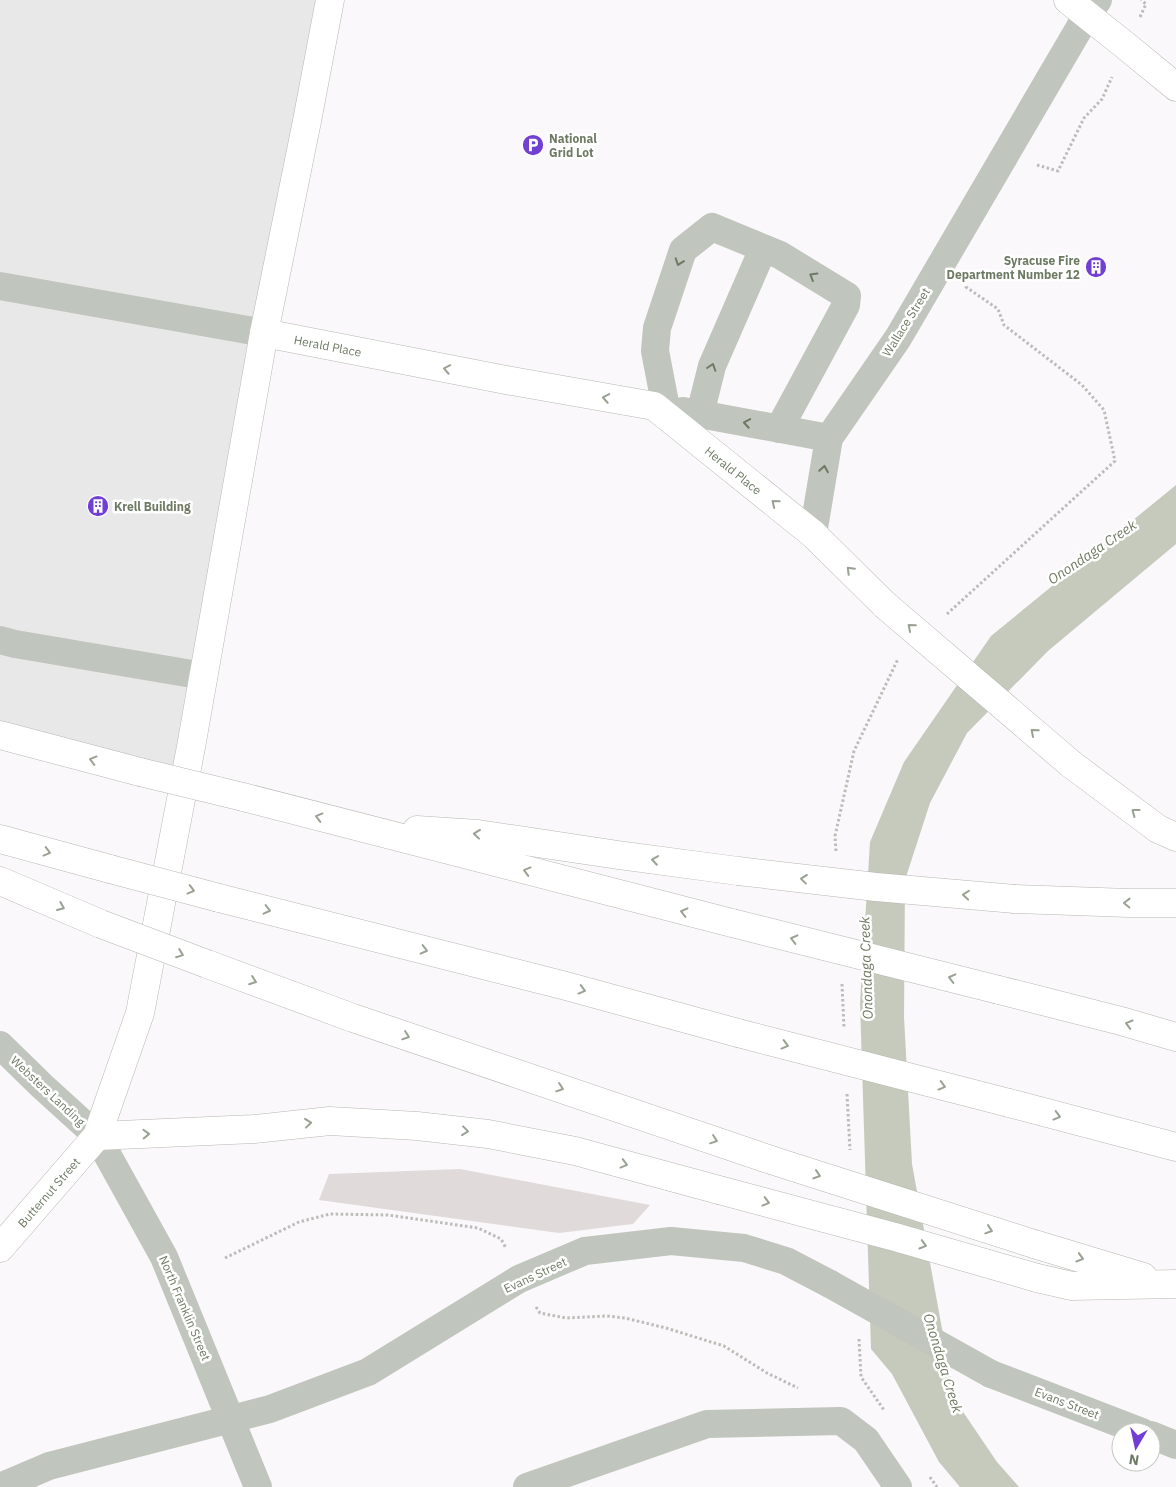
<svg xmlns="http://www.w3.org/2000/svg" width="1176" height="1487" viewBox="0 0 1176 1487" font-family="'IBM Plex Sans',sans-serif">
<rect width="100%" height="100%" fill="#faf8fa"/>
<polygon fill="#e9e8e8" points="0,0 330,0 185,779 0,735"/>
<polygon fill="#e0dadb" points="460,1169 650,1205 633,1224 559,1233 319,1200 329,1174"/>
<polygon fill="#c5cabc" points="1176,485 1176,544 1048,651 967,733 930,803 905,880 904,1017 912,1164 955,1400 997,1462 1019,1487 960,1487 939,1462 892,1374 871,1349 860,1003 870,842 904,762 991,636"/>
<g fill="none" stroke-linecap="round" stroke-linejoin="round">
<g stroke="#b5bab1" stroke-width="29">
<g id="major">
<polyline points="1068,0 1126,46 1176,87"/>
<path id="s1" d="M264,333l242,47 148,26 159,128"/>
<path id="s2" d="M0,1248l97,-112 43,-123 51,-266 73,-414 43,-212 23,-121"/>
</g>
</g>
<g stroke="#b5b9b1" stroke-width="29">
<g id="highway">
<polyline points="813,534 885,605"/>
<polyline points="0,735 140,772"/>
<polyline points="1071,764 1158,829 1176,837"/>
<polyline points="243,797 732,923"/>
<polyline points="417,830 478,834 618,855 738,871"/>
<polyline points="0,839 110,869"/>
<polyline points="0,881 101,924"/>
<polyline points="219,898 566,986 738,1033"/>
<polyline points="1015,899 1129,903 1176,903"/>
<polyline points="207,964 353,1018 771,1160"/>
<polyline points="999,990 1121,1021 1176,1037"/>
<polyline points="1009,1103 1176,1147"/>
<polyline points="97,1136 254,1129 330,1121 417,1126 488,1134 575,1151 719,1190"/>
<polyline points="1034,1244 1143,1277"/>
<polyline points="1037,1278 1072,1286 1176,1284"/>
</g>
</g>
<g stroke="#bbbeb8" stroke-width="3" stroke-dasharray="2.5 2.5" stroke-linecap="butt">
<polyline points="1140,17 1146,4 1141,0"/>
<polyline points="1037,165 1058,171 1084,118 1102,99 1112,77"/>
<polyline points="947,614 1115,461 1104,410 1082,385 1004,325 998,309 966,287 966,286"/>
<polyline points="836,851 835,836 854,751 898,659"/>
<polyline points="842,984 844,1028"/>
<polyline points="847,1094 850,1150"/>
<polyline points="225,1258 299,1222 330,1214 388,1215 478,1228 501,1239 506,1248"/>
<polyline points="536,1307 540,1313 566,1318 607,1316 625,1318 666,1328 724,1346 767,1373 798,1388"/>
<polyline points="859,1339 861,1377 884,1410"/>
<polyline points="930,1477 937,1487"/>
</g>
<g stroke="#c0c5bd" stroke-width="28">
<polyline points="0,286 264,333"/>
<polyline points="666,408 655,351 657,328 683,250 712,227 780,255 847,296 846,305 779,429"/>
<polyline points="683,411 829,438"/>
<polyline points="700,414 712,366 763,249"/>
<polyline points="813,534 829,438 898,338 1087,15 1098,0"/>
<polyline points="0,640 15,644 204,676"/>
<polyline points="0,1045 42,1086 97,1136 164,1257 258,1487"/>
<polyline points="991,1374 1142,1432"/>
<polyline points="1151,1435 1176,1445"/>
<polyline points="0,1487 49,1466 270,1409 368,1372 519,1279 585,1251 671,1241 744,1248 786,1261 830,1284"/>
<polyline points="527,1487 707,1424 841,1421 866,1440 898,1487"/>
</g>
<use href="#major" stroke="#fff" stroke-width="28"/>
<use href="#highway" stroke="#fff" stroke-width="28"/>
<g stroke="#b5b9b1" stroke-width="29" stroke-linecap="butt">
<g id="highway-bridge">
<polyline points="885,605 1071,764"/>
<polyline points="140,772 243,797"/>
<polyline points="110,869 219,898"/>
<polyline points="738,871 876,887 1015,899"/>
<polyline points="732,923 999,990"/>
<polyline points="101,924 207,964"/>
<polyline points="738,1033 1009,1103"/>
<polyline points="771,1160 1034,1244"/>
<polyline points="719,1190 895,1237 1037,1278"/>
</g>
</g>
<polyline stroke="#c0c5bd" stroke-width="28" points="830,1284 991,1374"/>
<use href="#highway-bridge" stroke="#fff" stroke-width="28"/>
</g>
<defs><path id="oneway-chevron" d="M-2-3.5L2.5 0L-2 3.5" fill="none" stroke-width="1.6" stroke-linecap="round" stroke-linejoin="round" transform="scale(1.25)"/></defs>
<g stroke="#6d7a63">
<use href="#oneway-chevron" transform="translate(679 262) rotate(109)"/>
<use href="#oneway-chevron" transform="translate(813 276) rotate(-149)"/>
<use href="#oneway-chevron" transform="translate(712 367) rotate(-72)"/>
<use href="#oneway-chevron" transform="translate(747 423) rotate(-170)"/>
<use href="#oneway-chevron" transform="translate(824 469) rotate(-81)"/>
</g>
<g stroke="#99a292">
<use href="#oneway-chevron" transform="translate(447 369) rotate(-169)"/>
<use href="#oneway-chevron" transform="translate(606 398) rotate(-170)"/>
<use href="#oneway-chevron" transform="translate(775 503) rotate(-141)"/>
<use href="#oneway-chevron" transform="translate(850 570) rotate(-135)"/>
<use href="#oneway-chevron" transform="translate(911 627) rotate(-139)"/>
<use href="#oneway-chevron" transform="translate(1034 732) rotate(-139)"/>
<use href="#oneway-chevron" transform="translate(93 760) rotate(-165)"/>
<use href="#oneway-chevron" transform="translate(1135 812) rotate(-143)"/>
<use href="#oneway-chevron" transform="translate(319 817) rotate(-165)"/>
<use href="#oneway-chevron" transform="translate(477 834) rotate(-174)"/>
<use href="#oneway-chevron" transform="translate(47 852) rotate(15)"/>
<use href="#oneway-chevron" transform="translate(655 860) rotate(-172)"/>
<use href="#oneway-chevron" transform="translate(527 871) rotate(-165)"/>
<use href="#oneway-chevron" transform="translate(804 879) rotate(-173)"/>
<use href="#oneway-chevron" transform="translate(191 890) rotate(15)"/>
<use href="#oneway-chevron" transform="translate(966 895) rotate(-175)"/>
<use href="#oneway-chevron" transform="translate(1127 903) rotate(-179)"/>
<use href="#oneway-chevron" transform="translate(61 907) rotate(23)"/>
<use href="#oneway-chevron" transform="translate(267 910) rotate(14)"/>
<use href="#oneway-chevron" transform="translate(684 912) rotate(-166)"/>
<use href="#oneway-chevron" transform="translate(794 939) rotate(-166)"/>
<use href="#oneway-chevron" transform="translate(424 950) rotate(14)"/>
<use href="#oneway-chevron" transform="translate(180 954) rotate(21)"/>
<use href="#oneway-chevron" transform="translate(952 978) rotate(-166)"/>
<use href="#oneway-chevron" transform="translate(253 981) rotate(20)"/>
<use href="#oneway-chevron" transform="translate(582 990) rotate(15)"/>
<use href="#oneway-chevron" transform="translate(1129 1024) rotate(-164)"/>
<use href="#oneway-chevron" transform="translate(406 1036) rotate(19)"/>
<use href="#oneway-chevron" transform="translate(785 1045) rotate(15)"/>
<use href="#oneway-chevron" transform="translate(942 1086) rotate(15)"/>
<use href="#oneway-chevron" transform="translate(560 1088) rotate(19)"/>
<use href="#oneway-chevron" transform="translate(1057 1116) rotate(15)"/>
<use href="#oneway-chevron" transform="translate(308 1123) rotate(-6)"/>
<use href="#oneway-chevron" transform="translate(465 1131) rotate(7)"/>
<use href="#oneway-chevron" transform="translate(146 1134) rotate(-2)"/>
<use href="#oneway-chevron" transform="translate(714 1140) rotate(19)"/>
<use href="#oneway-chevron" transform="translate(624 1164) rotate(15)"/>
<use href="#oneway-chevron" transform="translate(817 1175) rotate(18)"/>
<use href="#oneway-chevron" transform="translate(766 1202) rotate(15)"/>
<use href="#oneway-chevron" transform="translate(989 1230) rotate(18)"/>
<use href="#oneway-chevron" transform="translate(923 1245) rotate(16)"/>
<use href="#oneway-chevron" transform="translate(1080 1258) rotate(17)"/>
</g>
<defs>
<g id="parking-disc" transform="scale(1.125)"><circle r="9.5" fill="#723fd3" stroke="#fff"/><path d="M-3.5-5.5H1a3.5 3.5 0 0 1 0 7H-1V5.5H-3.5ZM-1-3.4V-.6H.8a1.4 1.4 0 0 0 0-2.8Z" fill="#fff"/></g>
<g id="building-disc" transform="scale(1.125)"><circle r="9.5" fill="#723fd3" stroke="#fff"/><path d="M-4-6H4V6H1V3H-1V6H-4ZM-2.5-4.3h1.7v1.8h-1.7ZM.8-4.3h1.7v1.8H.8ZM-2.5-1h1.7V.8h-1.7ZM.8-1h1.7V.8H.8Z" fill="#fff"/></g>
</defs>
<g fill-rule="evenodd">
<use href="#parking-disc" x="533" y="145"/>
<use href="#building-disc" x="1096" y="267"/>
<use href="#building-disc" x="98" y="506"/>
</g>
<g text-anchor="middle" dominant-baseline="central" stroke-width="5" stroke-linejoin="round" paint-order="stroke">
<g font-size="12" font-weight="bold" fill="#6d7a63" stroke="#fff" text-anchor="start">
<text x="549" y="138">National<tspan x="549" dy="14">Grid Lot</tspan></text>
<text x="1080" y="260" text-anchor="end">Syracuse Fire<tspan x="1080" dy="14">Department Number 12</tspan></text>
<text x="114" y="506">Krell Building</text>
</g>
<g font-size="12" fill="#6d7a63" stroke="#fff">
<text transform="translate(906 322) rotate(-58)">Wallace Street</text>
<text stroke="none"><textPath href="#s1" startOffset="65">Herald Place</textPath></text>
<text stroke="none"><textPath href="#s1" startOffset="499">Herald Place</textPath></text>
<text transform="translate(48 1091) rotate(43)">Websters Landing</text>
<text stroke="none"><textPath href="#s2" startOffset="74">Butternut Street</textPath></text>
<text transform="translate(535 1275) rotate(-25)">Evans Street</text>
<text transform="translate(185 1308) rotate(67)">North Franklin Street</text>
<text transform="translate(1067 1403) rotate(21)">Evans Street</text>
</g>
<g font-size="14" font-style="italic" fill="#717962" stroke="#fff">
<text transform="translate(1092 552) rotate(-34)">Onondaga Creek</text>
<text transform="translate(866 968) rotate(-92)">Onondaga Creek</text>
<text transform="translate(943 1363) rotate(73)">Onondaga Creek</text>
</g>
</g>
<g transform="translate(1136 1447) rotate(189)"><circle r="24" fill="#ffffff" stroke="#c5cac1"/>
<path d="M0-4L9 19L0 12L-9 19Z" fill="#723fd3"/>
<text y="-8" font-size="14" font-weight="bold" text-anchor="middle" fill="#6d7a63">N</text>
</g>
</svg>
